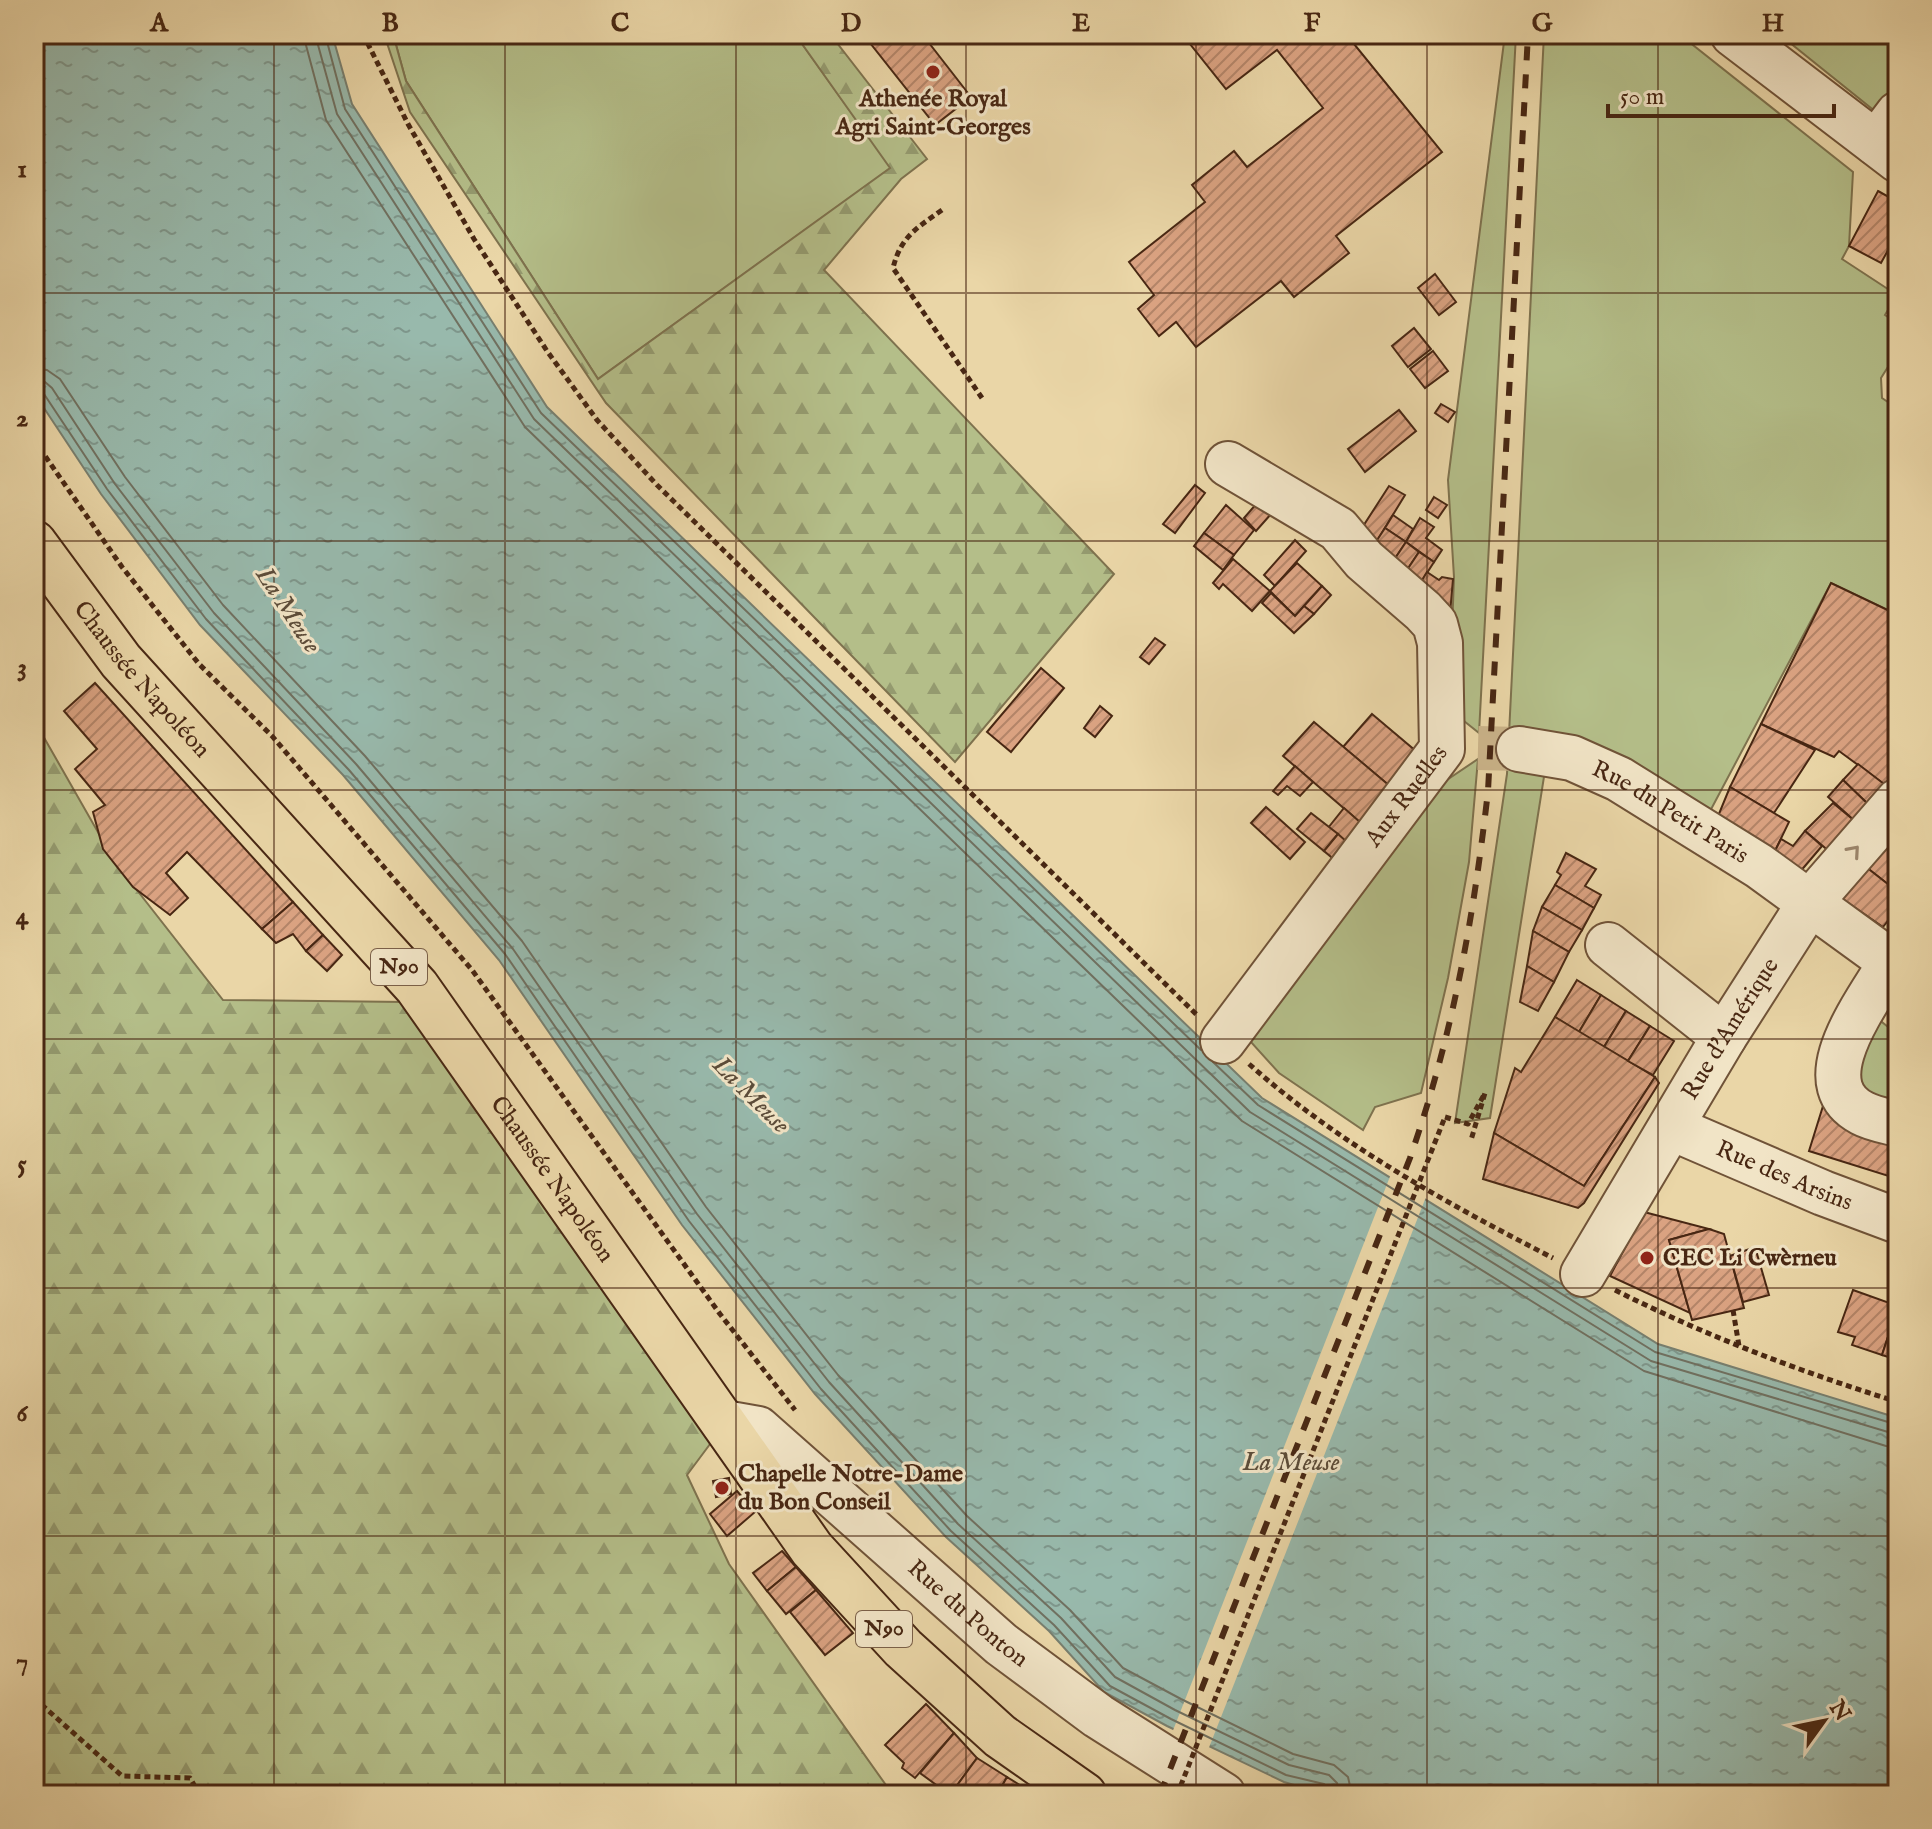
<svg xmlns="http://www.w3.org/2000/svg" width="1932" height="1829" viewBox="0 0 1932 1829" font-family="'IM FELL English',serif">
<defs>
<pattern id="forest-firs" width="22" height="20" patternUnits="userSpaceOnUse" patternTransform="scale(2)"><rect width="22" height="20" fill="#b4be89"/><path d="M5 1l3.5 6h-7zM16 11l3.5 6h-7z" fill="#949a6f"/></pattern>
<pattern id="water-ripples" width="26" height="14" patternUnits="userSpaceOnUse" patternTransform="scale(2)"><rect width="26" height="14" fill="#98b9ac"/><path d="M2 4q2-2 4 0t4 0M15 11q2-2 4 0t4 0" fill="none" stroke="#7e968b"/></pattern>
<pattern id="building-hatch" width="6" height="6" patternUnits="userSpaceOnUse" patternTransform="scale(2)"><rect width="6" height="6" fill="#daa281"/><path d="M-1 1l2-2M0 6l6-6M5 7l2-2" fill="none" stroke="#b38468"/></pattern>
</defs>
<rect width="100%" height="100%" fill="#ead6a7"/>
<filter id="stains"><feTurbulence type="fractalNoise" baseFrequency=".0025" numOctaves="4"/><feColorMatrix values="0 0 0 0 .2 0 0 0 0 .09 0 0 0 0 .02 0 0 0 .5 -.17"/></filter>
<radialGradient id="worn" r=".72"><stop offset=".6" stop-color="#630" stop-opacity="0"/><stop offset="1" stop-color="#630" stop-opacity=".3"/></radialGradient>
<g fill="#b4be89" stroke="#7e724e" stroke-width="2">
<polygon points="393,34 795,34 891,168 598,379 406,81"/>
<polygon points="1505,34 1516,34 1479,733 1449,709 1454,577 1448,480"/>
<polygon points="1544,34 1679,34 1853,172 1849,246 1842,259 1897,295 1885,315 1898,324 1898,351 1881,378 1882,398 1898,409 1898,615 1831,583 1708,815 1546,764 1490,1118 1455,1123 1507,774"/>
<polygon points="1779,34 1881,34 1898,48 1898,85 1876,112"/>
<polygon points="1478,759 1469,862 1448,978 1421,1093 1375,1107 1363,1130 1279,1073 1250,1041 1429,792"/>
<polygon points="1872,1014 1898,1035 1898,1109 1854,1086"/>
</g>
<g fill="url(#forest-firs)" stroke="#7e724e" stroke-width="2">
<polygon points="384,34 393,34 406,81 598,379 890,168 795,34 830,34 927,159 901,179 824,270 1114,574 955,762 606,403 410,112"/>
<polygon points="34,720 115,862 223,1000 405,1002 716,1436 687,1475 729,1564 893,1795 34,1795"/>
</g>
<polygon fill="url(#water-ripples)" stroke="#787f6f" stroke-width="2" points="34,34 332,34 352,104 547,407 1262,1098 1658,1344 1898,1418 1898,1795 1328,1795 1284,1782 1167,1726 1104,1692 1049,1631 946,1537 815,1394 682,1225 499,960 343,775 200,625 101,494 34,393"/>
<polygon fill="#ead6a7" points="1391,1174 1426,1197 1208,1750 1172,1733"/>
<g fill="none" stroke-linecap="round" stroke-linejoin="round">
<g stroke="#707060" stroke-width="2">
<polyline points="303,34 326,120 525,427 1242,1121 1644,1371 1886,1446 1898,1447"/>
<polyline points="315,34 337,114 534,419 1250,1112 1651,1361 1898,1435"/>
<polyline points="325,34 345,109 541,413 1201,1050"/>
<polyline points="34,368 47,370 60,379 125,477 223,605 365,756 522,941 706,1207 838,1375 967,1516 1070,1610 1123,1668 1181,1699 1293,1754 1334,1765 1348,1777 1352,1795"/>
<polyline points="34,380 45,382 52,388 115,484 214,613 356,764 513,949 697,1214 829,1382 958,1524 1061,1618 1115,1677 1175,1710 1289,1765 1329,1775 1337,1783 1340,1795"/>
<polyline points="34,390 44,394 107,489 206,619 349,770 505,954 689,1221 821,1389 951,1531 1054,1625 1110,1686 1171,1719 1286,1775 1324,1784 1329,1789 1330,1795"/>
<polyline points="1213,1062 1258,1105 1655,1352 1898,1425"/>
</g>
</g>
<g fill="url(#building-hatch)" stroke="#482713" stroke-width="2">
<polygon points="863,34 922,34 971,97 935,125"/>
<polygon points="1182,34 1371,34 1354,44 1442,152 1336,236 1349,253 1294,297 1281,281 1196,347 1176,322 1159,336 1138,309 1154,295 1129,262 1205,202 1192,185 1234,151 1247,167 1323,108 1277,50 1226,89"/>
<polygon points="1878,191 1898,202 1898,232 1881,263 1849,246"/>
<polygon points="1435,274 1456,302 1439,315 1418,288"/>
<polygon points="1414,328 1431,349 1408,367 1392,346"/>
<polygon points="1433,351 1448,371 1425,388 1410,369"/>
<polygon points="1441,404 1455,412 1448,422 1435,413"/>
<polygon points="1399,410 1416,431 1365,472 1348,449"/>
<polygon points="1195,485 1205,493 1175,533 1163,524"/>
<polygon points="1389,486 1405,495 1377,541 1360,531"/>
<polygon points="1434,497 1447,505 1438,518 1426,510"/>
<polygon points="1258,502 1271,514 1256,531 1244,518"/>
<polygon points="1226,505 1254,530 1234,555 1204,533"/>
<polygon points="1393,515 1413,529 1406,542 1385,528"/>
<polygon points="1420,518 1434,527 1426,538 1442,550 1434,562 1406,542"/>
<polygon points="1385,528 1406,542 1388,569 1368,554"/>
<polygon points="1204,533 1234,555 1223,570 1194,546"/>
<polygon points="1295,540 1306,551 1275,586 1264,575"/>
<polygon points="1406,542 1419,552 1401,579 1388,569"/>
<polygon points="1419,552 1434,562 1416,590 1401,579"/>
<polygon points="1233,559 1270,591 1252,611 1223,584 1219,589 1213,583"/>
<polygon points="1297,563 1322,586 1295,616 1270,591"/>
<polygon points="1427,572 1439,580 1442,577 1453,579 1450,614 1416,590"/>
<polygon points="1831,583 1898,615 1898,776 1888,787 1839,751 1834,757 1761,724"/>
<polygon points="1322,586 1331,595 1314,614 1304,606"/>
<polygon points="1271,593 1295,616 1304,606 1314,614 1294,633 1262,603"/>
<polygon points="1155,638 1165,645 1149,664 1140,657"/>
<polygon points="1041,668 1064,688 1011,752 987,732"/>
<polygon points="95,683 293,902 262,929 187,852 166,873 188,898 170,915 133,887 103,849 93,812 105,805 75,769 97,749 64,711"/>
<polygon points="1100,706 1112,716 1095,737 1084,728"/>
<polygon points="1372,714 1417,752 1391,787 1343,747"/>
<polygon points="1314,722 1391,787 1361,823 1283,756"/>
<polygon points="1761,724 1815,750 1774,813 1730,787"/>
<polygon points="1858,764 1888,787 1870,806 1843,780"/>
<polygon points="1295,766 1313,782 1300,796 1287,786 1278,795 1273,791"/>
<polygon points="1843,780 1870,806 1856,822 1828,797"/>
<polygon points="1730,787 1789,822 1774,853 1716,821"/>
<polygon points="1833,803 1856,822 1830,852 1805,831"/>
<polygon points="1266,807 1305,842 1290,859 1251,823"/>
<polygon points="1344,808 1361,823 1356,850 1328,828"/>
<polygon points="1311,813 1338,834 1324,851 1297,829"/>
<polygon points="1805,831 1822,846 1799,873 1774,853 1781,839 1793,846"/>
<polygon points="1338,834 1356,850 1342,866 1324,851"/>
<polygon points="1886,842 1898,851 1898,892 1866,867"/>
<polygon points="1566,853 1596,869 1585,886 1601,895 1594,908 1555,885 1561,875 1557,872"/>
<polygon points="1866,867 1898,892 1898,908 1883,927 1841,898"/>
<polygon points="1555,885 1594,908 1582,930 1542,907"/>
<polygon points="293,902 323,935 306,951 293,934 276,943 262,929"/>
<polygon points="1542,907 1582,930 1569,952 1533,931"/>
<polygon points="1533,931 1569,952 1554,982 1527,966"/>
<polygon points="323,935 342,955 327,971 306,951"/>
<polygon points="1527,966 1554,982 1538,1011 1520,1002"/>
<polygon points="1577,980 1601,995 1579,1032 1555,1017"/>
<polygon points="1601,995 1626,1011 1604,1047 1579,1032"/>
<polygon points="1626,1011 1650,1026 1628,1061 1604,1047"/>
<polygon points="1555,1017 1655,1077 1584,1186 1494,1133 1515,1068 1521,1072"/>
<polygon points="1650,1026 1674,1041 1653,1075 1628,1061"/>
<polygon points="1655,1077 1659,1083 1584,1203 1578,1208 1483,1179 1494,1133 1584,1186"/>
<polygon points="1823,1106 1841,1112 1837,1122 1898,1139 1898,1179 1809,1151"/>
<polygon points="1644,1212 1709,1229 1669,1240 1690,1313 1610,1276"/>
<polygon points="1709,1229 1724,1234 1744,1308 1692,1320 1669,1240"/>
<polygon points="1755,1247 1769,1295 1743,1302 1730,1256"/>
<polygon points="1853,1290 1898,1306 1882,1355 1852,1345 1855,1337 1838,1332"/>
<polygon points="1898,1307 1898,1360 1882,1355"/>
<polygon points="729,1478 731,1494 716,1497 713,1481"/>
<polygon points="737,1491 755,1512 727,1536 710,1514"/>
<polygon points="782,1551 796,1567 767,1591 753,1573"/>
<polygon points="796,1567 816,1590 786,1614 767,1591"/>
<polygon points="816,1590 853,1633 825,1655 790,1612"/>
<polygon points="926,1704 954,1733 915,1778 902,1768 904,1763 885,1745"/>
<polygon points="954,1733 977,1758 950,1795 920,1773"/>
<polygon points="977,1758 1007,1777 997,1795 950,1795"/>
<polygon points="1007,1777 1034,1794 1034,1795 997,1795"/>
</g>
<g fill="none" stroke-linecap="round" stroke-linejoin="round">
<polyline stroke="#cab389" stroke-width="44" stroke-dasharray="44 22" stroke-linecap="butt" points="1478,748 1519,749"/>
<g stroke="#705338" stroke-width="48">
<g id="minor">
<polyline points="1733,34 1898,160"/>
<polyline points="1876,143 1898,114"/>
<path id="s1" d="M1519,749l53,9 47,21 140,87 139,101"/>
<polyline points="1608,945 1724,1037"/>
<path d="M1891,962c-21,37 -88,120 -29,151 11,6 25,8 36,11"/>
<path id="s2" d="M1223,1041l219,-292 -2,-106 -5,-19 -12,-13 -59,-51 -26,-31 -110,-65"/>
<path id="s3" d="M1672,1128l151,65 75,28"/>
<path id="s4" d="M1583,1274l141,-237 87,-136 87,-100"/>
<path id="s5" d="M724,1423l34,6 243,215 97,72 125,79"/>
</g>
</g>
<g stroke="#482713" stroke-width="48">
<g id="major">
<path id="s6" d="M34,543l87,118 296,326 395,562 91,99 97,88 84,59"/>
</g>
</g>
<g stroke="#482713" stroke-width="5" stroke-dasharray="6 4" stroke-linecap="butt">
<polyline points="363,34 408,124 474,239 547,351 597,420 657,485 1198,1016"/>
<path d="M942,210c-25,18 -41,26 -49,58l89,130"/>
<polyline points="34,440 122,567 199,664 272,736 472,970 720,1314 795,1410"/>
<path d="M1249,1064c90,80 197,139 304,194"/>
<polyline points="1445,1117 1468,1124 1485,1093 1471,1140"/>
<path d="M1615,1290c91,46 186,82 283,112"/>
<polyline points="1733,1310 1739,1346"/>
<polyline points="34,1698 122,1776 190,1778 200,1795"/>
<polyline points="1129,1795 1130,1792"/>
</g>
<use href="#minor" stroke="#f1e4c6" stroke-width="44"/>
<use href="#major" stroke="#ead6a7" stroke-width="44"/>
<path stroke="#482713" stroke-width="6" stroke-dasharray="14 14" stroke-linecap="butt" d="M1160,1795l250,-637c43,-124 63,-236 78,-367l40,-757"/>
<polyline stroke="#482713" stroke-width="5" stroke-dasharray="6 4" stroke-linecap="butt" points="1177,1795 1445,1117"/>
</g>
<defs><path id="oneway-chevron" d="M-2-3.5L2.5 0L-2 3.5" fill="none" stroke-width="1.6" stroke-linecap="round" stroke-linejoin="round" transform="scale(2)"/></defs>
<use stroke="#9c866c" href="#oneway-chevron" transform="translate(1854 851) rotate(-49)"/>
<path fill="none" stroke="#482713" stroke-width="2" stroke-opacity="0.55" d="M274,34v1761M505,34v1761M736,34v1761M966,34v1761M1196,34v1761M1427,34v1761M1658,34v1761M34,293h1864M34,541h1864M34,790h1864M34,1039h1864M34,1288h1864M34,1536h1864"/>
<g fill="#8f2418" stroke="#f1e4c6" stroke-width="3">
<circle cx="933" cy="72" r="8"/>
<circle cx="1647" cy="1258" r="8"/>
<circle cx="722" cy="1488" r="8"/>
</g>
<g text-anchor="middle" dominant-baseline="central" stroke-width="6" stroke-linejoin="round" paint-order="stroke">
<g fill="#f1e4c6" stroke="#7b6049" stroke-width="2">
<rect x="371" y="949" width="56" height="36" rx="6"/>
<rect x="856" y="1611" width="56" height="36" rx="6"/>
</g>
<g font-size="22" font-weight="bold" fill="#482713">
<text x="399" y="967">N90</text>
<text x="884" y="1629">N90</text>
</g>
<g font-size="24" font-weight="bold" fill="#482713" stroke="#f1e4c6" text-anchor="start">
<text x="933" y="99" text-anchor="middle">Athenée Royal<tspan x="933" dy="28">Agri Saint-Georges</tspan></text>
<text x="1663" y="1258">CEC Li Cwèrneu</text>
<text x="738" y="1474">Chapelle Notre-Dame<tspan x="738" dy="28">du Bon Conseil</tspan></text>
</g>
<g font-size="24" fill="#482713" stroke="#f1e4c6">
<text stroke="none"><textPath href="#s6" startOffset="174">Chaussée Napoléon</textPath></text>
<text stroke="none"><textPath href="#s2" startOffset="306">Aux Ruelles</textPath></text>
<text stroke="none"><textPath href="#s1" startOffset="166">Rue du Petit Paris</textPath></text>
<text stroke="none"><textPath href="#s4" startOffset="286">Rue d'Amérique</textPath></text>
<text stroke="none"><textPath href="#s3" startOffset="122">Rue des Arsins</textPath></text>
<text stroke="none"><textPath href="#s6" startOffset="822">Chaussée Napoléon</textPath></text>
<text stroke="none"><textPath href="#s5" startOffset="314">Rue du Ponton</textPath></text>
</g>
<g font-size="26" font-style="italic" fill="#5c4c39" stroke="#f1e4c6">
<text transform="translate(288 610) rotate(57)">La Meuse</text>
<text transform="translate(751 1095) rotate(45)">La Meuse</text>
<text x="1291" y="1462">La Meuse</text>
</g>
</g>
<rect width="1932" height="1829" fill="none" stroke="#ead6a7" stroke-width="88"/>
<g transform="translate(1824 1721) rotate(57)" stroke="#f1e4c6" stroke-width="6" paint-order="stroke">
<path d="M0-6L14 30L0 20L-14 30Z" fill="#482713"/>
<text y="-12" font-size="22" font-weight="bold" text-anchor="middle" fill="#482713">N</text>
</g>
<path d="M1608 104v12h226v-12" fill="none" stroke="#482713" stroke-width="4"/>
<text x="1620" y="104" font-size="24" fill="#482713" stroke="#f1e4c6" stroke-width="6" paint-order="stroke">50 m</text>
<rect x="44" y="44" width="1844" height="1741" fill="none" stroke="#482713" stroke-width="3"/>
<g font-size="26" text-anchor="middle" font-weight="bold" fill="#482713">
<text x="159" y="31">A</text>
<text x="390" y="31">B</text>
<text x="620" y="31">C</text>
<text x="851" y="31">D</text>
<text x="1081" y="31">E</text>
<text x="1312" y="31">F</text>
<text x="1542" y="31">G</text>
<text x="1773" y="31">H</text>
<text x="22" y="177">1</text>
<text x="22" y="426">2</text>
<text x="22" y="675">3</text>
<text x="22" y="924">4</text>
<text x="22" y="1172">5</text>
<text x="22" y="1421">6</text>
<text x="22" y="1670">7</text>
</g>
<rect width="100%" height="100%" filter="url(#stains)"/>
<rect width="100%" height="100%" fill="url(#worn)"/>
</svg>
